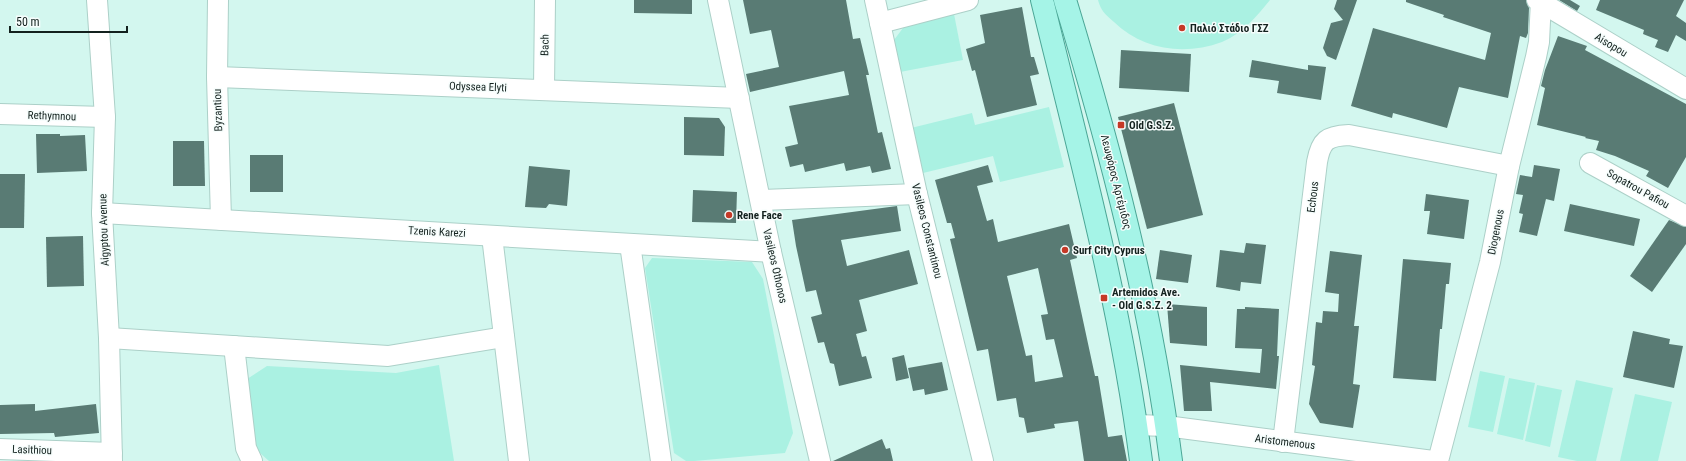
<svg xmlns="http://www.w3.org/2000/svg" width="1686" height="461" viewBox="0 0 1686 461" font-family="'Roboto Condensed',sans-serif">
<rect width="100%" height="100%" fill="#d3f7ef"/>
<g fill="#aaf1e2">
<path d="M1098,0h172c-13,16 -28,34 -48,42 -38,14 -79,8 -108,-20 -9,-8 -13,-11 -16,-22z"/>
<polygon points="954,14 963,60 900,72 894,40 906,24"/>
<polygon points="1049,107 1064,167 1000,182 993,156 923,173 911,128 972,113 975,125"/>
<polygon points="652,258 752,262 763,279 793,433 785,453 694,461 686,461 674,453 645,268"/>
<polygon points="439,365 454,461 269,461 252,446 244,381 267,366 396,373"/>
<polygon points="1480,371 1505,376 1493,432 1468,427"/>
<polygon points="1509,378 1535,383 1523,440 1497,434"/>
<polygon points="1576,380 1613,388 1596,461 1577,461 1558,457"/>
<polygon points="1537,385 1562,390 1550,447 1525,441"/>
<polygon points="1635,394 1672,402 1658,461 1620,461"/>
</g>
<g fill="#597b74" fill-rule="evenodd">
<polygon points="634,0 692,0 692,14 634,13"/>
<polygon points="743,0 846,0 853,39 860,38 869,75 866,75 878,133 882,132 891,169 872,173 870,166 846,171 844,163 805,172 803,164 790,167 785,147 798,144 789,106 849,95 844,71 750,92 746,74 779,67 771,30 750,34"/>
<polygon points="1337,0 1357,0 1336,60 1327,56 1323,48 1331,23 1343,20 1334,9"/>
<polygon points="1406,0 1526,0 1529,8 1528,33 1526,38 1520,36 1508,98 1459,87 1447,128 1393,113 1392,118 1351,106 1373,28 1485,60 1491,33 1443,17 1444,15 1406,2"/>
<polygon points="1559,0 1570,0 1580,6 1577,11"/>
<polygon points="1600,0 1684,0 1676,16 1686,23 1686,41 1676,35 1668,52 1655,47 1658,40 1643,34 1644,30 1596,10"/>
<polygon points="1022,7 1031,57 1034,57 1039,74 1030,76 1037,105 987,117 975,70 972,71 966,49 985,43 980,15"/>
<polygon points="1558,36 1587,46 1585,50 1686,104 1686,157 1668,188 1646,176 1649,171 1615,156 1596,150 1599,141 1585,138 1586,137 1537,125 1545,88 1541,86 1545,70"/>
<polygon points="1121,50 1191,54 1189,92 1119,88"/>
<polygon points="1252,60 1308,70 1308,65 1326,67 1321,100 1277,93 1279,81 1249,77"/>
<polygon points="1174,103 1203,215 1147,229 1118,117"/>
<polygon points="684,117 719,118 725,127 724,156 684,155"/>
<polygon points="36,134 60,134 60,136 85,135 87,171 37,173"/>
<polygon points="173,141 204,141 205,186 173,186"/>
<rect x="250" y="155" width="33" height="37"/>
<path d="M988,165l5,17 -16,4 10,35 6,-2 5,23 71,-18 8,34 -7,2 25,116h3l10,61 14,-2 5,26h-43l-6,-40 -24,3 1,4 -28,5 -3,-15 -5,-1 -3,-19 -19,3 -9,-52 -11,2 -27,-112 5,-1 -4,-15h-4l-12,-43zM1038,268l10,46 -7,1 5,25 8,-1 9,38 -28,5 -3,-27 -6,1 -19,-80z"/>
<polygon points="1534,165 1560,169 1554,201 1546,199 1537,236 1519,232 1523,214 1519,213 1523,195 1516,194 1520,175 1532,177"/>
<polygon points="529,166 570,170 567,206 549,204 546,208 525,207"/>
<polygon points="0,174 25,174 24,228 0,228"/>
<polygon points="693,190 737,192 736,223 692,222"/>
<polygon points="1426,194 1469,200 1464,239 1427,234 1430,211 1424,211"/>
<polygon points="1570,204 1640,219 1634,246 1564,231"/>
<polygon points="897,206 901,231 841,240 847,266 909,250 918,284 859,300 867,331 856,334 862,357 866,356 872,378 839,386 834,364 830,363 824,342 818,343 811,317 822,314 816,290 806,292 796,246 792,220"/>
<polygon points="1669,220 1686,227 1686,244 1652,292 1630,276"/>
<polygon points="83,236 84,286 47,287 46,237"/>
<polygon points="1246,243 1266,245 1261,284 1241,282 1240,291 1216,287 1220,250 1244,253"/>
<polygon points="1160,250 1192,255 1188,283 1156,279"/>
<polygon points="1330,251 1362,255 1354,326 1359,326 1353,384 1360,385 1353,428 1320,423 1309,404 1315,366 1312,365 1316,322 1322,323 1323,311 1338,312 1339,294 1325,292"/>
<polygon points="1403,259 1451,263 1449,284 1446,284 1442,329 1440,329 1436,381 1393,378"/>
<polygon points="1167,304 1207,307 1207,346 1170,343"/>
<polygon points="1245,307 1279,309 1277,356 1279,356 1276,389 1210,382 1212,411 1184,411 1180,365 1260,373 1262,349 1235,348 1237,309 1245,309"/>
<polygon points="1633,331 1670,339 1669,344 1683,346 1674,388 1623,377"/>
<polygon points="904,355 909,378 896,381 892,358"/>
<polygon points="942,362 948,390 925,395 924,389 913,391 908,368"/>
<polygon points="35,404 35,411 96,404 99,433 55,437 54,433 0,434 0,405"/>
<polygon points="882,439 886,449 890,448 893,461 833,461"/>
</g>
<g fill="none" stroke-linecap="round" stroke-linejoin="round">
<g stroke="#acd0c8" stroke-width="22">
<g id="minor">
<polyline points="97,0 105,117 102,213 109,338 112,461"/>
<polyline points="218,0 217,77 221,220"/>
<polyline points="718,0 771,252 820,461"/>
<polyline points="875,0 917,194 983,461"/>
<polyline points="1537,0 1686,89"/>
<polyline points="880,23 968,0"/>
<polyline points="217,77 739,98"/>
<polyline points="544,89 545,0"/>
<polyline points="0,114 105,117"/>
<polyline points="1590,163 1686,216"/>
<polyline points="761,200 917,194"/>
<polyline points="102,213 771,252"/>
<polyline points="492,236 519,461"/>
<polyline points="630,244 661,461"/>
<polyline points="109,338 388,356 504,337"/>
<polyline points="234,346 246,448 252,461"/>
<polyline points="1136,425 1166,426 1433,461"/>
<path d="M1283,442l34,-280c4,-22 10,-26 32,-27l160,31"/>
<polyline points="0,449 112,453"/>
<polyline points="1438,461 1490,262 1509,166 1536,57 1539,42 1541,0"/>
</g>
</g>
<g stroke="#4ba696" stroke-width="24">
<g id="major">
<path d="M1042,0c37,152 79,305 99,461"/>
<path d="M1065,0c46,151 86,304 106,461"/>
</g>
</g>
<use href="#minor" stroke="#fff" stroke-width="20"/>
<use href="#major" stroke="#a5f4e7" stroke-width="22"/>
</g>
<g fill="#c53927" stroke="#f6fdfc" stroke-width="1.5">
<circle cx="1182" cy="28" r="4"/>
<rect x="1117" y="121" width="8" height="8" rx="2"/>
<circle cx="729" cy="215" r="4"/>
<circle cx="1065" cy="250" r="4"/>
<rect x="1100" y="294" width="8" height="8" rx="2"/>
</g>
<g text-anchor="middle" dominant-baseline="central" stroke-width="3" stroke-linejoin="round" paint-order="stroke">
<g font-size="11" font-weight="bold" fill="#13211e" stroke="#f6fdfc" text-anchor="start">
<text x="1190" y="28">Παλιό Στάδιο ΓΣΖ</text>
<text x="1129" y="125">Old G.S.Z.</text>
<text x="737" y="215">Rene Face</text>
<text x="1073" y="250">Surf City Cyprus</text>
<text x="1112" y="292">Artemidos Ave.<tspan x="1112" dy="13">- Old G.S.Z. 2</tspan></text>
</g>
<g font-size="11" fill="#13211e" stroke="#f6fdfc">
<text transform="translate(545 45) rotate(-89)">Bach</text>
<text transform="translate(1611 45) rotate(31)">Aisopou</text>
<text transform="translate(478 87) rotate(2)">Odyssea Elyti</text>
<text transform="translate(218 110) rotate(-92)">Byzantiou</text>
<text transform="translate(52 116) rotate(2)">Rethymnou</text>
<text transform="translate(1116 182) rotate(76)">Λεωφόρος Αρτέμιδος</text>
<text transform="translate(1638 189) rotate(29)">Sopatrou Pafiou</text>
<text transform="translate(1313 197) rotate(-83)">Echous</text>
<text transform="translate(104 230) rotate(-92)">Aigyptou Avenue</text>
<text transform="translate(927 231) rotate(76)">Vasileos Constantinou</text>
<text transform="translate(437 232) rotate(3)">Tzenis Karezi</text>
<text transform="translate(1496 232) rotate(-79)">Diogenous</text>
<text transform="translate(775 266) rotate(77)">Vasileos Othonos</text>
<text transform="translate(1285 442) rotate(7)">Aristomenous</text>
<text transform="translate(32 450) rotate(2)">Lasithiou</text>
</g>
</g>
<path d="M10 26v6h117v-6" fill="none" stroke="#13211e" stroke-width="2"/>
<text x="16" y="26" font-size="12" fill="#13211e" stroke="#f6fdfc" stroke-width="3" paint-order="stroke">50 m</text>
</svg>
